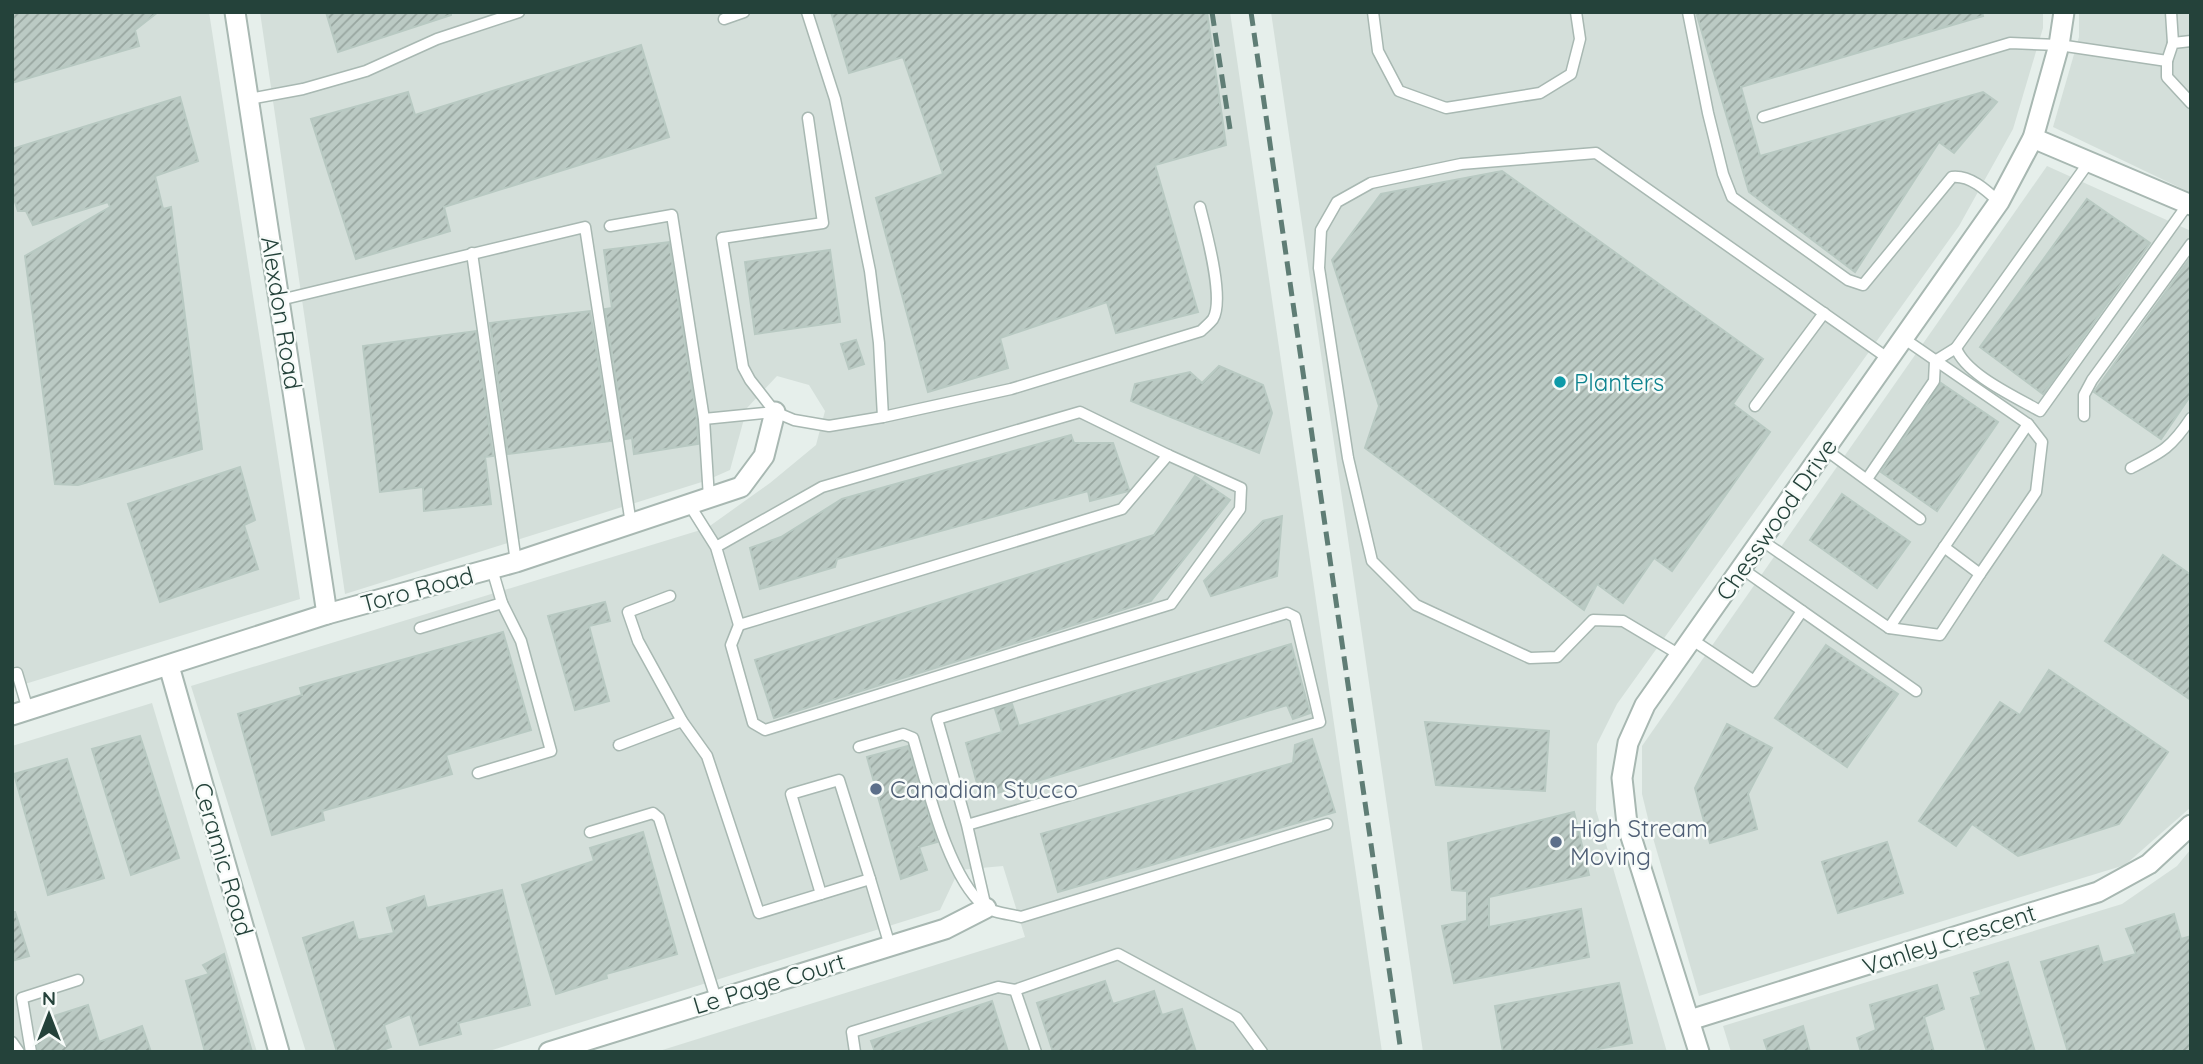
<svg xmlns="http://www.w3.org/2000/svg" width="2203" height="1064" viewBox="0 0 2203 1064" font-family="Quicksand,sans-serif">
<defs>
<pattern id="building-hatch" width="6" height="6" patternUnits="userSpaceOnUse" patternTransform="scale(1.75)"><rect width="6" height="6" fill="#bbcac4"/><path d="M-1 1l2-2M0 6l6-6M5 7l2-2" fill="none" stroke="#98a6a0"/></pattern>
</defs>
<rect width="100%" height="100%" fill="#e6efeb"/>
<g fill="#d4dfda">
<polygon points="12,12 209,12 300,599 12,688"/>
<polygon points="260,12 1230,12 1382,1052 656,1052 1025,937 1003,866 959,870 940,910 486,1052 306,1052 191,686 707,528 770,483 816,445 825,411 809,385 777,376 747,408 730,470 705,481 345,594"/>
<polygon points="1271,12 2043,12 2043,28 2013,129 1959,226 1617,704 1597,744 1596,810 1667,1052 1423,1052"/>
<polygon points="2079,12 2191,12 2191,193 2053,127 2079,37"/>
<polygon points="2047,166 2191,231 2191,807 2125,865 1699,996 1651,831 1642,794 1642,746"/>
<polygon points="152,703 257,1052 12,1052 12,746"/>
<polygon points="2191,849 2191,1052 1731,1052 1723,1026 2122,904 2177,866"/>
</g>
<g fill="url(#building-hatch)" stroke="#b8c9c2" stroke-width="2">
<polygon points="12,12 158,12 135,30 139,46 12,83"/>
<polygon points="326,12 451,12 451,15 338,52"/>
<polygon points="831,12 1207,12 1226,145 1155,165 1198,312 1116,333 1107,302 1000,338 1008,368 928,392 876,198 943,174 903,57 849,73"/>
<polygon points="1696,12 1982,12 1983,16 1741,87 1760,156 1983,92 1997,102 1954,153 1939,142 1855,272 1749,192"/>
<polygon points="641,45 669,137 444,207 450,231 356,259 311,119 408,92 415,115"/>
<polygon points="180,97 198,161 155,176 163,209 171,207 202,449 78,485 55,484 25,256 110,207 108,202 33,225 26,211 18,211 12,193 12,149"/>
<polygon points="1502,171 1763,359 1733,404 1770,432 1672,571 1654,558 1623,603 1597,584 1584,610 1365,448 1379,406 1332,260 1381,194"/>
<polygon points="2087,199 2150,243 2043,394 1980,347"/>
<polygon points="669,242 697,420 698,444 634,454 632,438 625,439 605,309 612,308 604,250"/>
<polygon points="830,250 840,322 755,334 745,262"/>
<polygon points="2191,257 2191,395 2161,439 2094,392"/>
<polygon points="590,311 611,441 508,454 490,323"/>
<polygon points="476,331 493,456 485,457 491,504 424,511 423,487 380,492 363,346"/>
<polygon points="856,340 864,364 849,369 841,344"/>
<polygon points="1219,366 1263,385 1272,413 1259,453 1131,401 1135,384 1190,372 1202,383"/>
<polygon points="1941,383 1998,422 1937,511 1881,472"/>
<polygon points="1071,435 1074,443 1113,443 1129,490 1128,491 1090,501 1088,491 837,559 835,567 760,589 750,548 781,537 842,499"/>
<polygon points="240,467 255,520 244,525 258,569 160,602 128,504"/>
<polygon points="1195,476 1230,500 1151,601 774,718 755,660 1154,535"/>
<polygon points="1842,494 1910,542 1877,588 1810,540"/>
<polygon points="1282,516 1277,576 1211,596 1204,581 1263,521"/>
<polygon points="2163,555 2191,575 2191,700 2105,641"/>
<polygon points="605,602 610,621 589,626 609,701 575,710 548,616"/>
<polygon points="503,632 531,730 446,755 452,774 322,811 324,820 272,835 238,714 302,695 300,688"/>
<polygon points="1291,644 1310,713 1293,719 1287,705 981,798 966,743 1002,732 995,709 1012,704 1019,726"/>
<polygon points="1826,645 1898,694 1847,767 1775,718"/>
<polygon points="2049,670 2168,752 2119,824 2018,856 1972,824 1956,846 1919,821 2000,702 2020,715"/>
<polygon points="1425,722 1549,731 1545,791 1436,785"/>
<polygon points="1727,724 1772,748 1748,794 1757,829 1710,843 1695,788"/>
<polygon points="140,736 179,858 131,875 92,749"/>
<polygon points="1312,739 1335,812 1058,892 1041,834 1293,763 1295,745"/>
<polygon points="908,746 937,842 919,847 927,870 901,879 867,757"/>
<polygon points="67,759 104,878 48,895 14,774"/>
<polygon points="1574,812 1589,875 1489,897 1489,927 1581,909 1589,957 1454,983 1442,926 1467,921 1467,891 1452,890 1448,843"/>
<polygon points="643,832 677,954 606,974 607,978 556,994 522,885 594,861 590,848"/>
<polygon points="1887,842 1903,893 1838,913 1822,862"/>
<polygon points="502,890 530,1005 458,1023 461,1034 420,1045 410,1014 384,1025 391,1047 378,1052 337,1052 303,938 353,922 358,940 394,933 387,908 424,896 427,908"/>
<polygon points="12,912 15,912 29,956 12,961"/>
<polygon points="2174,914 2181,939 2191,936 2191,1052 2068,1052 2041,962 2098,946 2103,963 2136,954 2126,929"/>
<polygon points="224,954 252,1052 205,1052 186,981 209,974 203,965"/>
<polygon points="2008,962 2035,1052 1987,1052 1971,998 1981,995 1974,973"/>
<polygon points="1105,981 1113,1004 1154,991 1162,1015 1182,1009 1196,1052 1053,1052 1037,1003"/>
<polygon points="1619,983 1632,1043 1581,1052 1503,1052 1495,1006"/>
<polygon points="1937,985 1944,1009 1924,1017 1934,1052 1861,1052 1857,1038 1876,1030 1870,1005"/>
<polygon points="992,1001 1008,1052 875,1052 871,1041"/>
<polygon points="88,1005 99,1042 142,1026 151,1052 38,1052 37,1042 57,1036 51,1017"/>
<polygon points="1803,1026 1810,1052 1768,1052 1764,1040"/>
</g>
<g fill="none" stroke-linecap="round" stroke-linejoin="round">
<g stroke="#a8b8b2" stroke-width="13">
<g id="service">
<polyline points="807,12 835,99 870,271 879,343 883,417"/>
<polyline points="1373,12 1378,51 1399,91 1446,108 1540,93 1571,74 1580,39 1576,12"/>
<path d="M1688,12l20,101 15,61 9,23 116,83 15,5 89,-108c18,-2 34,13 47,25"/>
<polyline points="2171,12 2173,43"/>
<polyline points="724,19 744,12"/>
<polyline points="2191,41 2173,43 2167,61 2167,77 2191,103"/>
<polyline points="249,99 303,89 366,71 437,39 519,12"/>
<polyline points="1763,117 2010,43 2059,45 2167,61"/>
<path d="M610,226l62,-11 32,204 71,-7 19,8 35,6 54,-9 128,-28 190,-58c3,-3 9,-8 12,-12 12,-20 -7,-88 -13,-112"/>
<polyline points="472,253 516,562"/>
<polyline points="280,300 585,227 631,524"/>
<path d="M1956,348c10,27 60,49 84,63l148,-207"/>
<polyline points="1755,406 1824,313"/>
<polyline points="775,412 750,380 743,367 722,238 823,223 808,118"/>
<polyline points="2084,416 2084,395 2092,380 2191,244"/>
<polyline points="704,419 709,498"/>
<polyline points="1826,450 1920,519"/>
<path d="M2131,468c31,-16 40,-20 60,-50"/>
<polyline points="1867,479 1934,381 1935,361 1956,348 2089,162"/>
<polyline points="689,504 716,547 739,625 1122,509 1168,455 1080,412 822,487 716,547"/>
<polyline points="1761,540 1889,628 2028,424 1903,338"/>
<polyline points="1944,547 1980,574 2036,492 2042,442 2028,424"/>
<polyline points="1741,568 1916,691"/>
<polyline points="670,596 628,612 638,641 682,721 707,756 759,913 870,879 890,946"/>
<polyline points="739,625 731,645 753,723 765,730 1171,604 1240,509 1241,488 1168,455"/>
<polyline points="420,628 502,603 492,569"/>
<polyline points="1889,628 1940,635 1980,574"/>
<polyline points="1691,639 1754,681 1802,611"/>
<polyline points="1680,655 1623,621 1593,620 1557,657 1530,658 1416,605 1372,561 1348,458 1319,268 1321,230 1337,202 1371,183 1461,164 1596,153 1889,359"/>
<polyline points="12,674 17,673 28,710"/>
<polyline points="619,745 682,721"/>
<path d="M859,747l44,-13 10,4c14,46 34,137 71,168 8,7 26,8 37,11l306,-93"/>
<polyline points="478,773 551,751 521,641 502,603"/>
<polyline points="967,825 1320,722 1295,617 1287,613 937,719 967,825 986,908"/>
<polyline points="590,832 653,813 659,818 716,999"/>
<polyline points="821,894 791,794 839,780 870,879"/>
<polyline points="12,1042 19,1052"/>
<polyline points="31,1052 22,998 78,980"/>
<polyline points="855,1052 852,1032 998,987 1015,990"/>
<polyline points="1036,1052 1015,990 1118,954 1237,1018 1262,1052"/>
</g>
</g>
<g stroke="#a8b8b2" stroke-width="23">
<g id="minor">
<polyline points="235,12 327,614"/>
<polyline points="2033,138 2191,205"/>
<polyline points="169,666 279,1052"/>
<polyline points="12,715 327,614 516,562 741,487 764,456 775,412"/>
<polyline points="1690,1020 2098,892 2149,864 2191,825"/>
<polyline points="549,1052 945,929 986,908"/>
<polyline points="1699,1052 1627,824 1622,778 1628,743 1645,705 1999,202 2033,138 2059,45 2064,12"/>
</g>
</g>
<use href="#service" stroke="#fff" stroke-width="10"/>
<use href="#minor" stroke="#fff" stroke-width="19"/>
<g stroke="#5f7d75" stroke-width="5" stroke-dasharray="14 7" stroke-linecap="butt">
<polyline points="1212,12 1230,129"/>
<polyline points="1251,12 1401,1052"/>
</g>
</g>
<circle fill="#0f9aa8" stroke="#f7fbf9" stroke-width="2.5" cx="1560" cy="382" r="7"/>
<g fill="#5c6f8a" stroke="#f7fbf9" stroke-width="2.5">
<circle cx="876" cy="789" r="7"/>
<circle cx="1556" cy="842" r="7"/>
</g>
<g text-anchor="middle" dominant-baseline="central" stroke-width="5" stroke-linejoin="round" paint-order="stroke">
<g font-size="24" fill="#24423a" stroke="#f7fbf9">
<text transform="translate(282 313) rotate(81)">Alexdon Road</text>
<text transform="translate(1776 519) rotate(-55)">Chesswood Drive</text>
<text transform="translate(417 589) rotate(-15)">Toro Road</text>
<text transform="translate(224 859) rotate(74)">Ceramic Road</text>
<text transform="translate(1949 939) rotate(-18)">Vanley Crescent</text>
<text transform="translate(769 983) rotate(-17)">Le Page Court</text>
</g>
<g font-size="24" fill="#0d838f" stroke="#f7fbf9" text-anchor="start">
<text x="1574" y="382">Planters</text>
</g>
<g font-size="24" fill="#4e5e75" stroke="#f7fbf9" text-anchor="start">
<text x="890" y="789">Canadian Stucco</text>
<text x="1570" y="828">High Stream<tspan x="1570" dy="28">Moving</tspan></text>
</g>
</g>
<rect width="2203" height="1064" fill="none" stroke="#24423a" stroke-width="28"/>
<g transform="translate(49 1015)" stroke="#f7fbf9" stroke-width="5" paint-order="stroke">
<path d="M0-5L12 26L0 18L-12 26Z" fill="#24423a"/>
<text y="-10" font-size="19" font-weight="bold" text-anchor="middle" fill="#24423a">N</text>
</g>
</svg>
